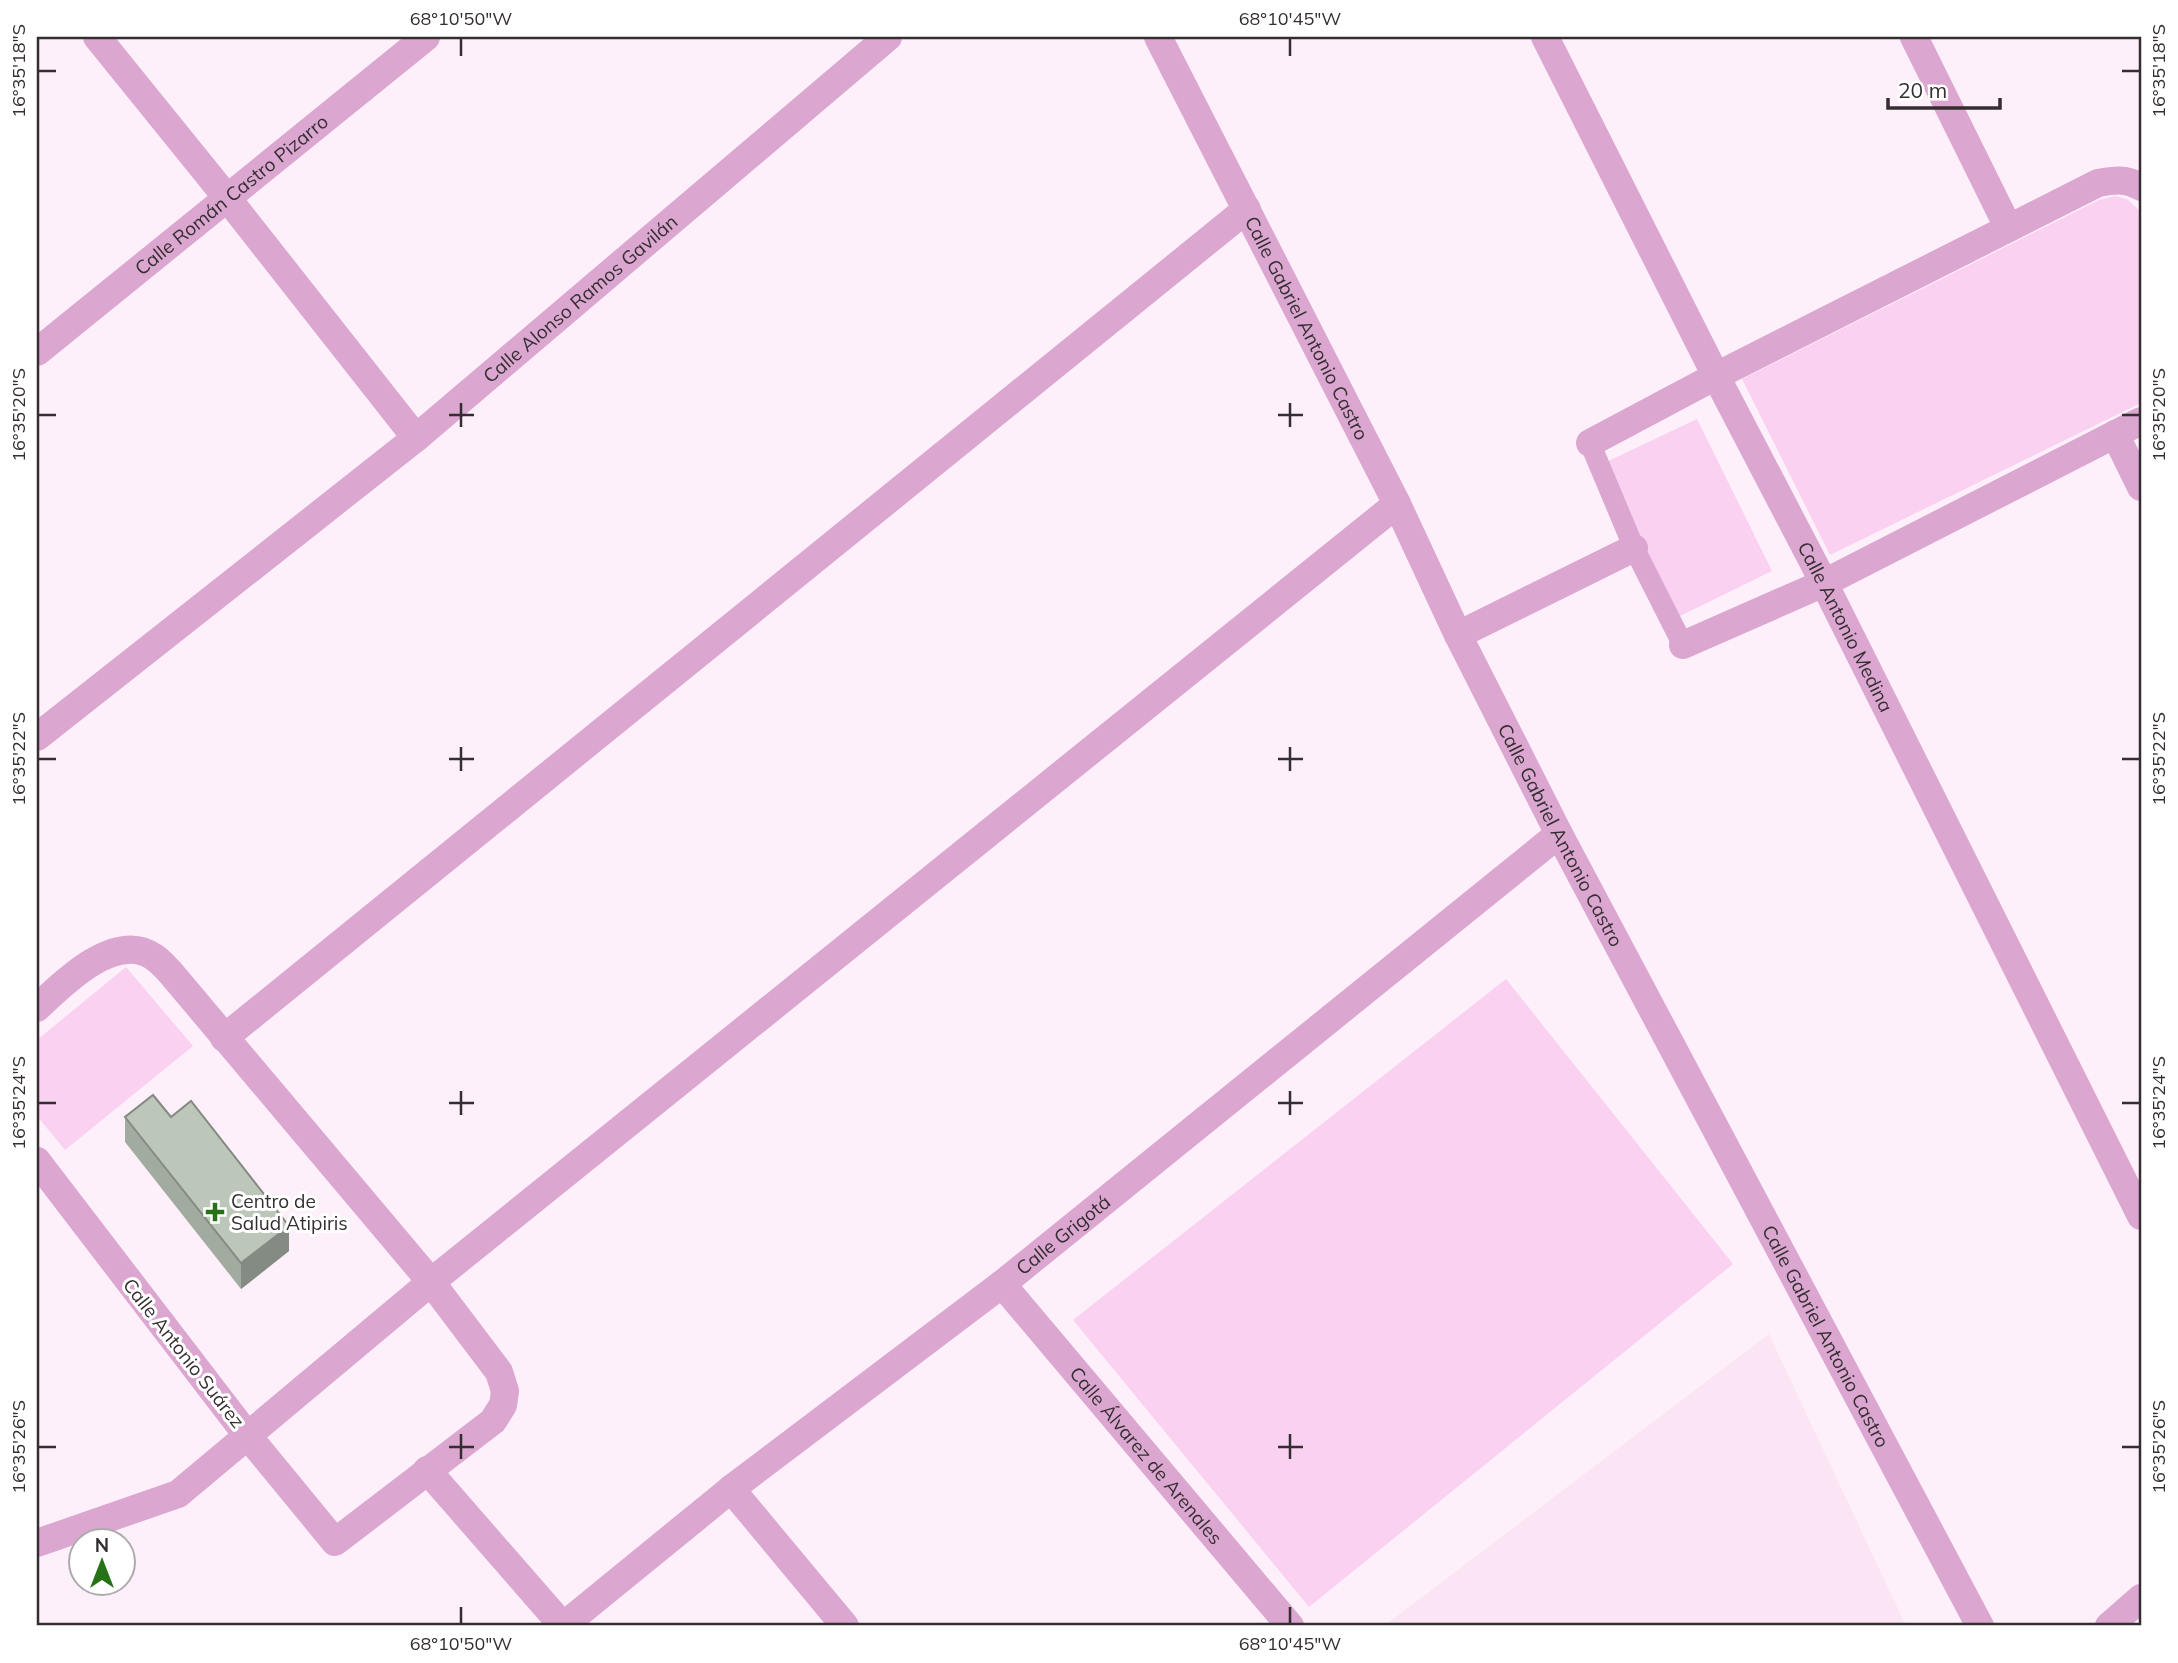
<svg xmlns="http://www.w3.org/2000/svg" width="2178" height="1663" viewBox="0 0 2178 1663" font-family="Mulish,sans-serif">
<rect width="100%" height="100%" fill="#fef0fa"/>
<polygon fill="#fbe5f5" points="1769,1334 1906,1626 1384,1626"/>
<g fill="#fad1f0">
<polygon points="2115,196 2127,199 2141,212 2141,403 1830,555 1742,379 2099,200"/>
<polygon points="1697,419 1772,571 1676,618 1600,465"/>
<polygon points="126,967 193,1046 65,1150 37,1116 37,1040"/>
<polygon points="1506,979 1733,1264 1309,1607 1073,1320"/>
</g>
<g fill="none" stroke-linecap="round" stroke-linejoin="round">
<polyline stroke="#dba6cf" stroke-width="21" points="1590,443 1634,548 1683,645"/>
<g stroke="#dba6cf" stroke-width="28">
<polyline points="97,37 228,199 416,438"/>
<path id="s1" d="M1158,37l239,467 61,131 101,199 421,792"/>
<path id="s2" d="M1545,37l171,339 108,207 317,633"/>
<polyline points="1914,37 2008,227"/>
<path id="s3" d="M37,352l389,-315"/>
<polyline points="2115,434 2141,487"/>
<path d="M1590,443l126,-67 382,-193c16,-3 28,-5 43,4"/>
<polyline points="1458,635 1634,548"/>
<polyline points="1683,645 1824,583 2141,421"/>
<path id="s4" d="M37,737l379,-299 472,-401"/>
<path d="M37,1008c26,-25 79,-78 117,-51 6,4 11,10 16,15l261,310 68,90 6,19 -2,14 -10,16 -158,121 -88,-107 -210,-274"/>
<polyline points="224,1038 1247,209"/>
<path id="s5" d="M1002,1284l288,342"/>
<polyline points="427,1470 563,1626"/>
<polyline points="731,1489 845,1626"/>
<polyline points="37,1543 178,1494 431,1282 1397,504"/>
<path id="s6" d="M563,1626l168,-137 271,-205 557,-450"/>
<polyline points="2109,1626 2141,1598"/>
</g>
</g>
<polygon fill="#a2aba0" points="125,1117 171,1117 289,1251 241,1289 125,1142"/>
<polygon fill="#848b82" points="289,1226 289,1251 241,1289 241,1263"/>
<polygon fill="#bcc7ba" stroke="#848b82" stroke-width="2" points="153,1095 171,1117 191,1101 289,1226 241,1263 125,1117"/>
<path fill="none" stroke="#342e32" stroke-width="2.5" d="M461,38v18M1290,38v18M38,71h18M2122,71h18M461,403v24M1290,403v24M38,415h18M449,415h25M1278,415h25M2122,415h18M461,747v24M1290,747v24M38,759h18M449,759h25M1278,759h25M2122,759h18M461,1091v24M1290,1091v24M38,1103h18M449,1103h25M1278,1103h25M2122,1103h18M461,1434v25M1290,1434v25M38,1447h18M449,1447h25M1278,1447h25M2122,1447h18M461,1607v17M1290,1607v17"/>
<path fill="#267216" stroke="#fff" stroke-width="2.5" d="M211.5 1201.5h7v7h7v7h-7v7h-7v-7h-7v-7h7z"/>
<g text-anchor="middle" dominant-baseline="central" stroke-width="6" stroke-linejoin="round" paint-order="stroke">
<g font-size="19" fill="#342e32" stroke="#fff">
<text stroke="none"><textPath href="#s3" startOffset="250">Calle Román Castro Pizarro</textPath></text>
<text stroke="none"><textPath href="#s4" startOffset="698">Calle Alonso Ramos Gavilán</textPath></text>
<text stroke="none"><textPath href="#s1" startOffset="327">Calle Gabriel Antonio Castro</textPath></text>
<text stroke="none"><textPath href="#s2" startOffset="662">Calle Antonio Medina</textPath></text>
<text stroke="none"><textPath href="#s1" startOffset="894">Calle Gabriel Antonio Castro</textPath></text>
<text stroke="none"><textPath href="#s6" startOffset="635">Calle Grigotá</textPath></text>
<text stroke="none"><textPath href="#s1" startOffset="1461">Calle Gabriel Antonio Castro</textPath></text>
<text transform="translate(184 1353) rotate(52)">Calle Antonio Suárez</text>
<text stroke="none"><textPath href="#s5" startOffset="224">Calle Álvarez de Arenales</textPath></text>
</g>
<g font-size="19" fill="#342e32" stroke="#fff" text-anchor="start">
<text x="231" y="1201">Centro de<tspan x="231" dy="22">Salud Atipiris</tspan></text>
</g>
</g>
<rect width="2178" height="1663" fill="none" stroke="#ffffff" stroke-width="77"/>
<g transform="translate(102 1562)"><circle r="33" fill="#ffffff" stroke="#aeabad" stroke-width="2"/>
<path d="M0-5L12 26L0 18L-12 26Z" fill="#267216"/>
<text y="-10" font-size="19" font-weight="bold" text-anchor="middle" fill="#342e32">N</text>
</g>
<path d="M1888 98v10h112v-10" fill="none" stroke="#342e32" stroke-width="3.5"/>
<text x="1898" y="98" font-size="21" fill="#342e32" stroke="#ffffff" stroke-width="5" paint-order="stroke">20 m</text>
<rect x="38" y="38" width="2102" height="1586" fill="none" stroke="#342e32" stroke-width="2.5"/>
<g font-size="18" text-anchor="middle" fill="#342e32">
<text x="461" y="25">68°10'50"W</text>
<text x="1290" y="25">68°10'45"W</text>
<text transform="translate(19 71) rotate(-90)" y="6">16°35'18"S</text>
<text transform="translate(2159 71) rotate(-90)" y="6">16°35'18"S</text>
<text transform="translate(19 415) rotate(-90)" y="6">16°35'20"S</text>
<text transform="translate(2159 415) rotate(-90)" y="6">16°35'20"S</text>
<text transform="translate(19 759) rotate(-90)" y="6">16°35'22"S</text>
<text transform="translate(2159 759) rotate(-90)" y="6">16°35'22"S</text>
<text transform="translate(19 1103) rotate(-90)" y="6">16°35'24"S</text>
<text transform="translate(2159 1103) rotate(-90)" y="6">16°35'24"S</text>
<text transform="translate(19 1447) rotate(-90)" y="6">16°35'26"S</text>
<text transform="translate(2159 1447) rotate(-90)" y="6">16°35'26"S</text>
<text x="461" y="1650">68°10'50"W</text>
<text x="1290" y="1650">68°10'45"W</text>
</g>
</svg>
